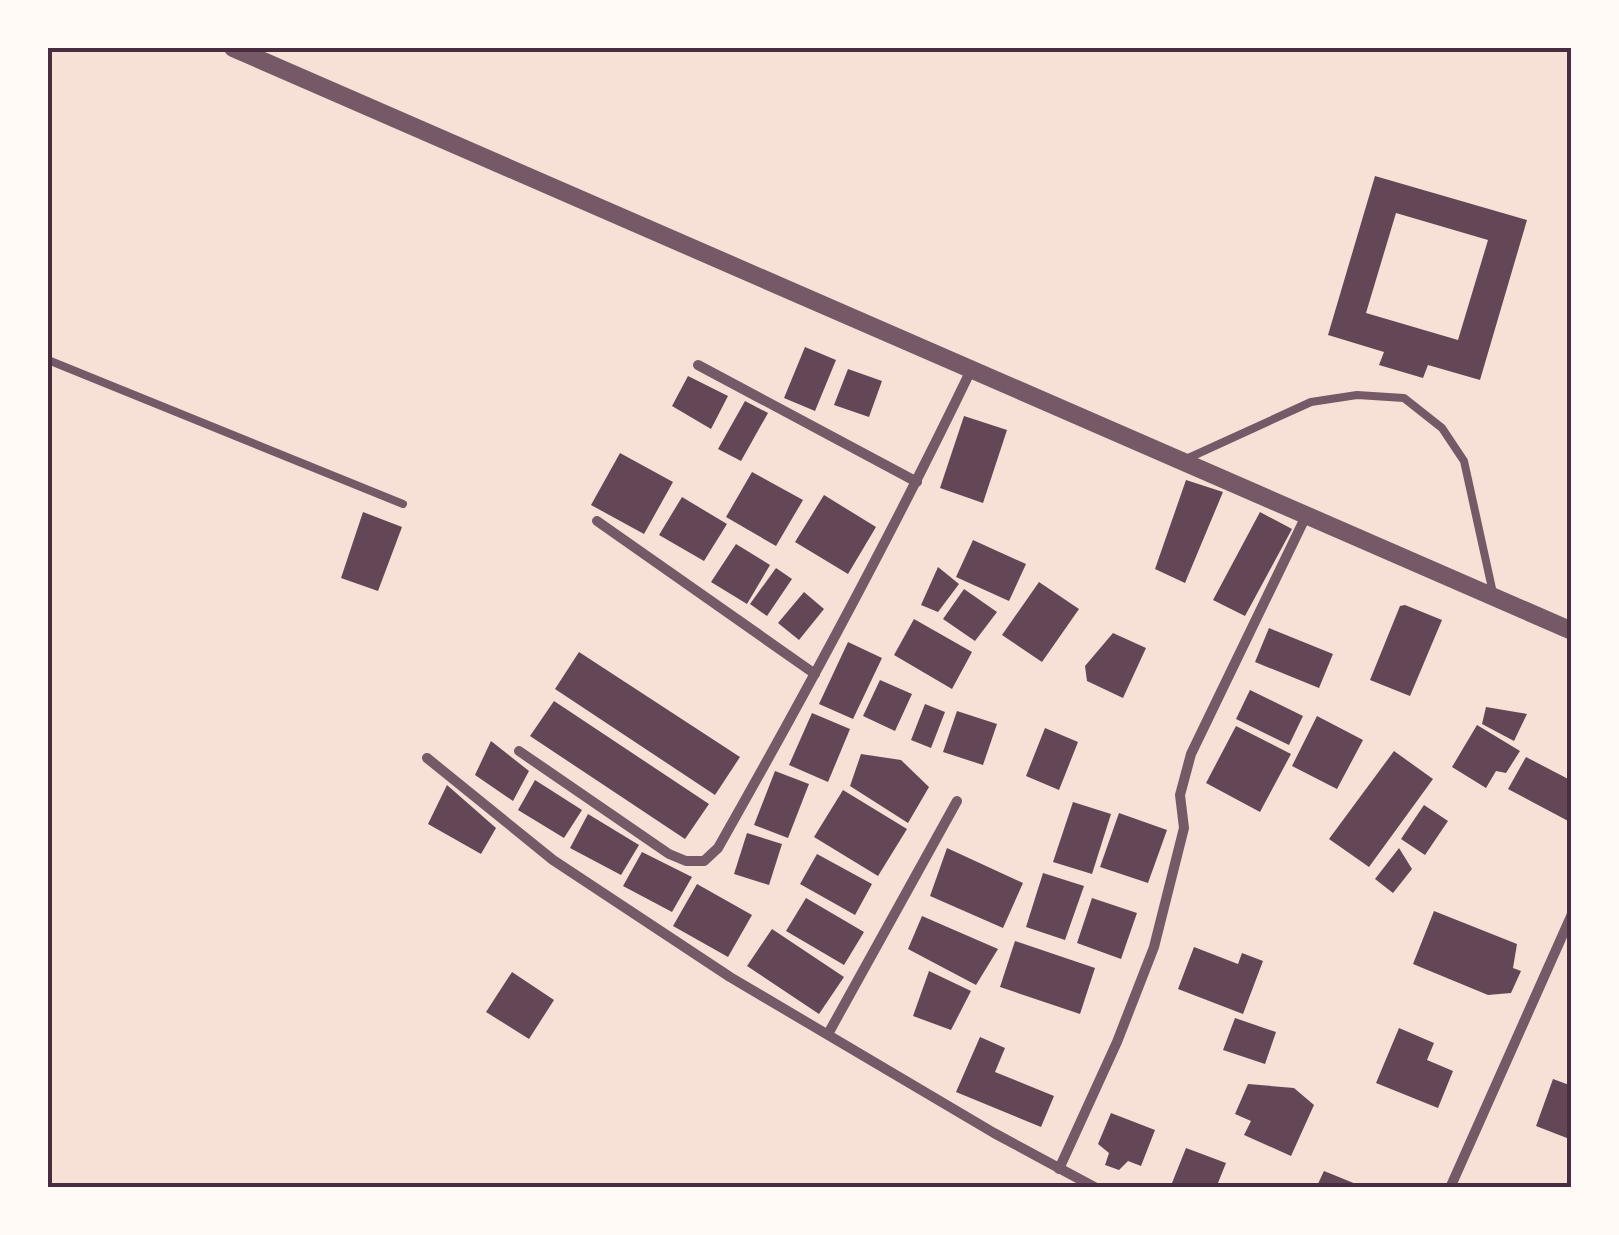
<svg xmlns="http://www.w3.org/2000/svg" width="1619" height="1235" viewBox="0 0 1619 1235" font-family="Quicksand,sans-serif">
<rect width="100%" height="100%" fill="#f7e1d7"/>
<g fill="#644757" fill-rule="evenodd">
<path d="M1375,176l152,44 -47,160 -52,-15 -5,13 -44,-13 5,-13 -56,-17zM1396,213l92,27 -30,100 -92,-27z"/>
<polygon points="805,347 836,360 815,411 784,398"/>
<polygon points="848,369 882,381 869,417 834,405"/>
<polygon points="688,376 728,396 711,429 672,406"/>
<polygon points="745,401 768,413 741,461 718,449"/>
<polygon points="964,416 1007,430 983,503 940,488"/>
<polygon points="620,453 673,482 644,534 591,505"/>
<polygon points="752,472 803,500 776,546 726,517"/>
<polygon points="1186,480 1223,492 1185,583 1155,569"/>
<polygon points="824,495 876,527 848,574 795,542"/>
<polygon points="682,497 727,524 704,561 659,535"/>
<polygon points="363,512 402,527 378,591 341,578"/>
<polygon points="1260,512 1292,529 1245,616 1213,600"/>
<polygon points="973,540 1026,564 1009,601 956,577"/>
<polygon points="736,544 770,565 747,604 711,582"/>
<polygon points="938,567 959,584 938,612 921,605"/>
<polygon points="776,568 792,579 767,616 750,604"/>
<polygon points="1039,582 1079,609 1042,662 1002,635"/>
<polygon points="964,589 997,612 975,641 943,619"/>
<polygon points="804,592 824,609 799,640 778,623"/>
<polygon points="1405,605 1442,620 1410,696 1370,680 1400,606"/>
<polygon points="914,619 972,652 952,689 894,655"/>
<polygon points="1269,628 1333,654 1319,688 1255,662"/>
<polygon points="1113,633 1146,648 1123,698 1087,681 1085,666"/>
<polygon points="848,642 882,658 853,719 819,704"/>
<polygon points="579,652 740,757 715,795 555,689"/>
<polygon points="880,680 912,694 895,731 863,716"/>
<polygon points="1250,690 1303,716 1289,745 1236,719"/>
<polygon points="554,701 709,804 685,839 530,736"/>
<polygon points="925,704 945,712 931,748 911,740"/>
<polygon points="1486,707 1527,714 1514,741 1482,724"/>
<polygon points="957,711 997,724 983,765 943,752"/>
<polygon points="812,713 850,729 828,782 789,765"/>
<polygon points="1317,716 1363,740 1337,789 1292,766"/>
<polygon points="1477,725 1520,751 1506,773 1496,771 1486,788 1452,767"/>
<polygon points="1236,726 1291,754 1260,812 1206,783"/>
<polygon points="1045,728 1078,742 1059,790 1026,776"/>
<polygon points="491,741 529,771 513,801 475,775"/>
<polygon points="1394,751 1433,779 1369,867 1329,839"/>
<polygon points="861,754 901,760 929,787 908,823 850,786"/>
<polygon points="1526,757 1572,781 1570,822 1508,789"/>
<polygon points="775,771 809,784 788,838 754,825"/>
<polygon points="535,780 582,810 564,838 518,810"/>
<polygon points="447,785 496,828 481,854 428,824"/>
<polygon points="843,790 907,829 878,876 814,837"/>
<polygon points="1073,802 1111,814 1092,874 1053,862"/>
<polygon points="1424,805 1448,821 1425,855 1401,839"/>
<polygon points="1119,813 1167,830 1148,883 1100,867"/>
<polygon points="588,814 639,845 621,875 570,848"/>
<polygon points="747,833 782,844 769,885 734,874"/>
<polygon points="947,848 1023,883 1003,928 930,896"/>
<polygon points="1399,848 1412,869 1393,893 1375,879"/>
<polygon points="642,852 692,877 672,912 623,886"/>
<polygon points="817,854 872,884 855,915 800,884"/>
<polygon points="1043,873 1084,886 1065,940 1026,927"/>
<polygon points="697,884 752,915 728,957 673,926"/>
<polygon points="806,898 864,932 844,965 786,931"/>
<polygon points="1092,898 1137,913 1121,959 1077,943"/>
<polygon points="1434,911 1517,944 1513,968 1521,971 1511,993 1488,995 1413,964"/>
<polygon points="922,916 998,949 976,985 908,949"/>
<polygon points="772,929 844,977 819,1014 747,966"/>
<polygon points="1015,941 1095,968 1080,1014 1000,987"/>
<polygon points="1194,947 1238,964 1242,953 1263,961 1243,1014 1178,989"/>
<polygon points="929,971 971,991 951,1030 913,1016"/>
<polygon points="512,972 554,1000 529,1039 486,1012"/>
<polygon points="1235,1018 1276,1032 1265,1064 1223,1050"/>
<polygon points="1399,1028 1434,1043 1427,1060 1453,1071 1438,1108 1376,1083"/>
<polygon points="980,1037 1005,1048 995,1072 1054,1096 1041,1127 956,1092"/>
<polygon points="1553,1079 1572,1086 1572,1140 1536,1126"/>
<polygon points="1248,1084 1294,1088 1314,1105 1291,1156 1244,1135 1251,1121 1235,1114"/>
<polygon points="1111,1113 1155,1130 1141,1166 1128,1161 1119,1170 1105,1165 1109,1153 1098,1144"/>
<polygon points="1186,1148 1226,1163 1216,1188 1170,1188"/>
<polygon points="1324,1171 1356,1184 1355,1188 1316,1188"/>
</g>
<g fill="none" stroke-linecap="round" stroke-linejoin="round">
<g stroke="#755966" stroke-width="8">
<polyline points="48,360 403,504"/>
<polyline points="1184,460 1311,402 1357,395 1404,398 1442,428 1464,461 1493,593"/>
</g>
<g stroke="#755966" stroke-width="10">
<polyline points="698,365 917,482"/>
<polyline points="597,521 815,674"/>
<path d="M519,751l150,103 17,7h18l14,-13c89,-157 175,-316 253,-478"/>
<polyline points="427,758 553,860 730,977 994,1133 1096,1188"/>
<polyline points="828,1034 957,801"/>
<polyline points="1059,1169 1117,1042 1154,947 1184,828 1180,795 1191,754 1306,516"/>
<polyline points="1450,1188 1572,914"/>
</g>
<polyline stroke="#755966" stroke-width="18" points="233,48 1572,631"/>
</g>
<rect width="1619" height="1235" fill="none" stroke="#fffaf5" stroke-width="100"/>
<rect x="50" y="50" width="1519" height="1135" fill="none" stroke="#4a2c40" stroke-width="4"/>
</svg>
